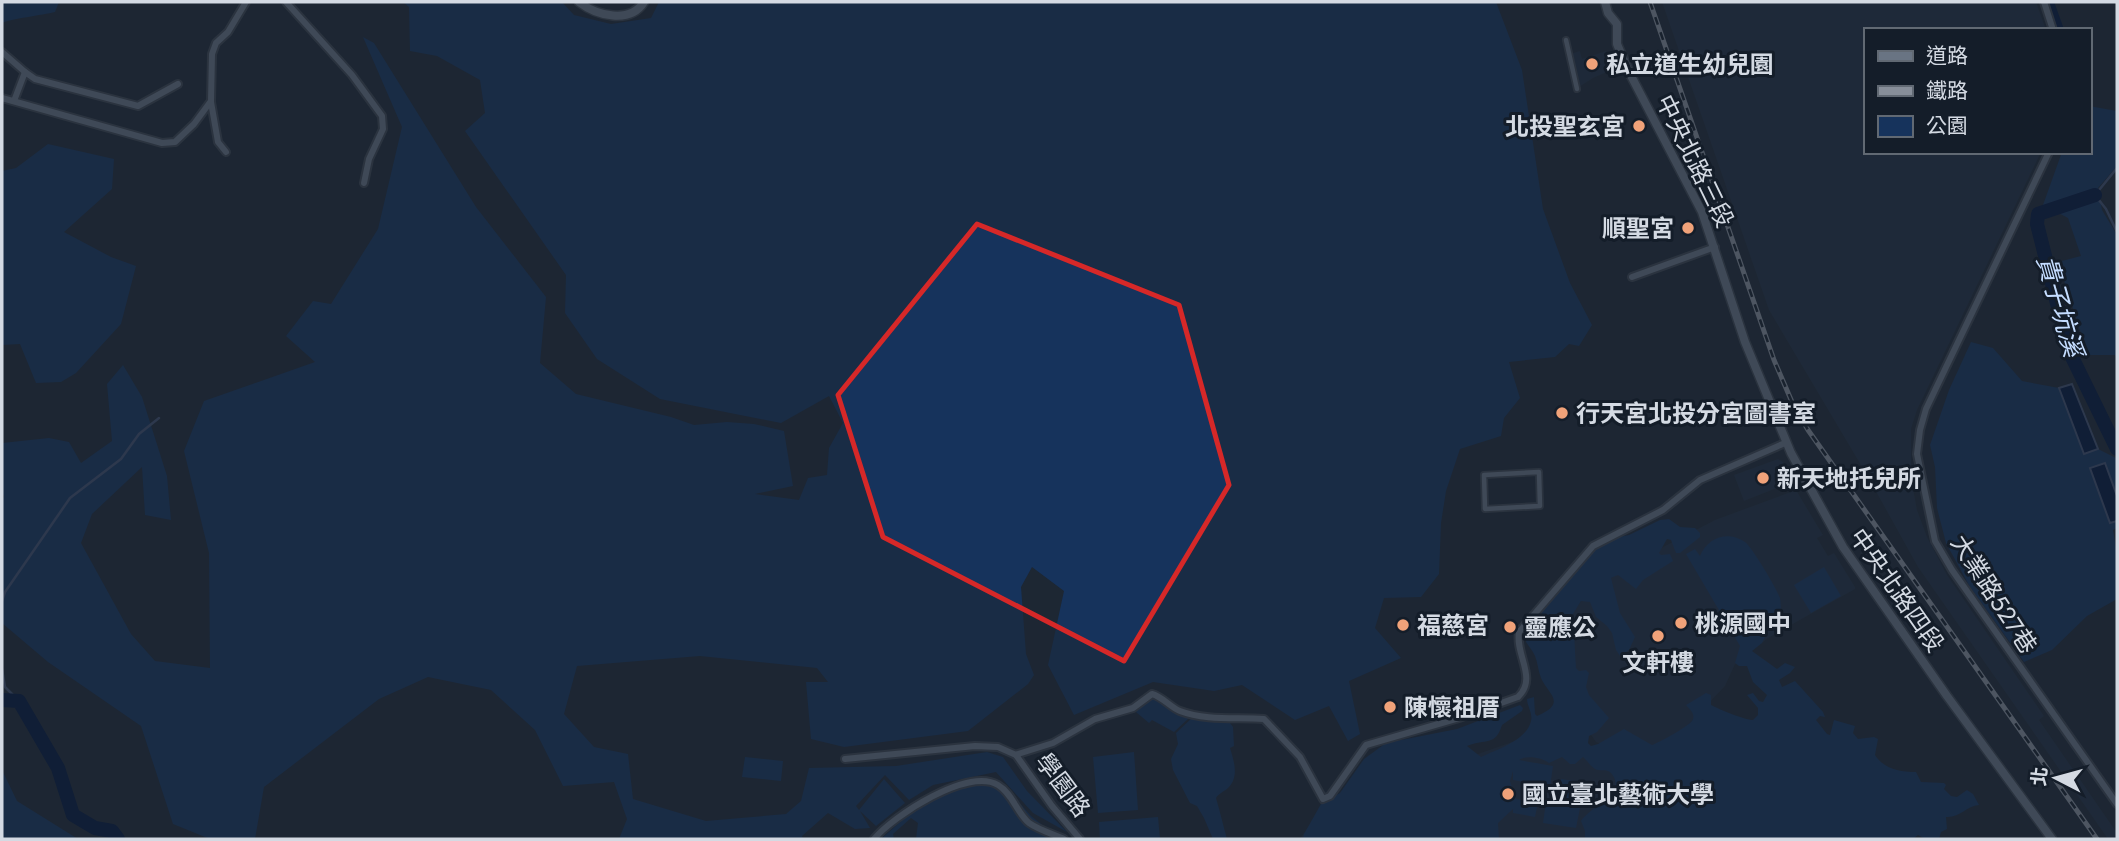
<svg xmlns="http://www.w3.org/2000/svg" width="2119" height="841" viewBox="0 0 2119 841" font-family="Jost,'Noto Sans TC',sans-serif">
<rect width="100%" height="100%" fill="#1d2733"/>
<g fill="#212e40">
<polygon points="1662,2 2036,2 2046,30 1865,30 1865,152 2041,152 1917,410 1911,429 1911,477 1917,510 1927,537 1947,575 2044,716 2039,720 2117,833 2117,839 2108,839 1918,567 1868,477 1769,310"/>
<polygon points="1580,51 1582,59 1606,51 1614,69 1593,78 1579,87 1570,54"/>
<polygon points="1778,459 1783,462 1792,482 1744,501 1734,475"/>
<polygon points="1796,490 1823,535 1817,538 1828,556 1834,553 1855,587 1855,589 1768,638 1735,664 1725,686 1684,729 1649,753 1622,753 1596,742 1561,691 1561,630 1586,594 1644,557 1715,520"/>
<polygon points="1555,724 1722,839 1300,839 1321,809 1518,740"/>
</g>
<g fill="#16335c">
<path d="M2,2h57l-4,10c-12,3 -45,7 -53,11z"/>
<polygon points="403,2 562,2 574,15 611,24 651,18 659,2 1496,2 1522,70 1543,209 1570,283 1592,325 1579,346 1569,344 1555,357 1509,362 1520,398 1504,418 1501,436 1460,449 1446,491 1441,523 1439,574 1421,597 1384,598 1375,628 1401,658 1349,681 1360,734 1348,741 1329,706 1295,720 1242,685 1214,691 1153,682 1074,715 1048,665 1064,591 1032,567 1021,587 1026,654 1034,675 1028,684 968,731 844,747 811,739 806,682 828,682 817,668 700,656 577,666 564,714 594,747 628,754 633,799 706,821 786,814 801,801 809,768 896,766 987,752 1003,757 1027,791 1067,832 1033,813 996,772 933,785 909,800 885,775 856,806 859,810 884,779 905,803 876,826 860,811 870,828 855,829 828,813 802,836 803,839 619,839 627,819 614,782 563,786 535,730 491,690 428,677 379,699 264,787 255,839 210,839 173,824 141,726 48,662 2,623 2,499 4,497 2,490 2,443 49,438 69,442 81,463 112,441 107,384 123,365 142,397 167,476 171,520 145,515 142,467 92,514 81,543 131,634 155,661 210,668 209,553 184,451 204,401 315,362 286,336 313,301 331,304 378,229 402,127 363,37 374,43 476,207 546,297 540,363 576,394 671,417 694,425 727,422 754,424 784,431 793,486 755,494 799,500 808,478 827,475 829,448 843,423 829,396 781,423 660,399 597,359 565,313 566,275 465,131 485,113 480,80 437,56 410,51 409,7"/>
<polygon points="2089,106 2117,111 2117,166 2098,188 2102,210 2117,235 2117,359 2115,355 2088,355 2058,262 2081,256 2068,218 2043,205 2062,152 2089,152"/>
<polygon points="48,144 114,159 112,189 64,232 111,257 136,266 121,324 76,373 61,382 36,383 20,344 2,345 2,171 16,168"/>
<polygon points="1971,342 1993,348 2022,381 2059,388 2084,453 2098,449 2116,458 2117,461 2117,496 2105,463 2090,468 2111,523 2117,521 2117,528 2113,530 2117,553 2117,599 2087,616 2052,650 2024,662 1970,587 1946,543 1937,508 1935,467 1930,445 1949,390"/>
<path d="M1669,519l11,8 15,1 5,5v4l-20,16h-4l-5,-13 -4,-1 -8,14 2,2 9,-1 3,7 -30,19 -7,9 -18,-14 -7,3 9,35 15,24 -6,13 -9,6 -4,-6 -4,-17 -5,-7 -11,-9 -6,-15 -9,-1 -8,13 3,54 3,3 7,-1 3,3 -3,14 3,8 20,23 -12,14 -8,4 -1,7 3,3 7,-2 26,-15 28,16c6,-2 40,-20 41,-26 2,-6 -4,-10 -7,-14l20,-12 5,2v10c7,4 34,15 42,15l5,-5v-7l-11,-13 6,-2 6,8 4,1 4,-7 -14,-13 -6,-16h-8l-4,-3 5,-17 -54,-92 9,-5 5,7c7,-18 28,-26 45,-14 7,5 32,47 35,56 1,5 1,12 0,16 -2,10 -9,16 -17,21l2,2 -3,6 -10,8 25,18 8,-6 10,4 -5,6 -11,7 3,7 13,-6 28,31 2,5 -5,-1 -4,4 11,14 3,1 4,-15 21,6 -2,7 5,6 16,-2 4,2 -3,16c9,14 25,17 41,17l5,10 23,1 2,2 -2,4 7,7 6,1 10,-7 6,4 6,11c-13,1 -19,13 -33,12l1,12 -6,3 -2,7h-14l-7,-4 -5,4h-328v-8l-4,-10c7,-13 48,-28 30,-48 -5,-5 -10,-1 -16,-4 -5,-3 -8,-9 -12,-12l-8,7h-5l-8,-7 -13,6c-7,-6 -24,-8 -30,-3l34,6 -3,21 -37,-7v-9l-3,10 6,18 22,4 -3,14 -22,-4v-4l-15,14 1,16h-196l1,-5 17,-30 19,-11 24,-34 22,-16 71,-14 63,-24 3,3 -1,3 -20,14c-7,22 -16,13 -35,21l14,11c15,-7 46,-17 50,-36 2,-8 -4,-15 -4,-22l7,-2 1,17 2,2c31,-13 11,-22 4,-38 -3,-7 -3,-15 -6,-22 -2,-5 -6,-9 -9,-14 3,-22 14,-31 29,-45v-8l42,-42 17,-9 15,-3 31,-15z"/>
<polygon points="1824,567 1841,596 1811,613 1794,585"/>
<polygon points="1151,696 1190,717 1174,732 1152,720 1149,723 1136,712 1145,700"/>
<path d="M1192,718l35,1 6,8 1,19 -4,2c4,13 9,28 -1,39 -5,5 -10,6 -13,11 4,13 7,27 11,41h-14l-9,-21 -7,-12 -7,-3 -17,-33 -2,-11 7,-15 -2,-11z"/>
<polygon points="1134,752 1138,810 1098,813 1093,757"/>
<polygon points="745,757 783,761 781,781 742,777"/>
<polygon points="2,770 17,801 78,839 2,839"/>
<polygon points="988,778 1002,783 1031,816 1060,839 916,839 918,823 911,818 893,834 894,839 881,839 907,816 914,803 928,795 970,781"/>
<polygon points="1561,779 1595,784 1592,806 1558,800"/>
<polygon points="1546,802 1580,808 1576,828 1543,823"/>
<polygon points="1158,817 1160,839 1100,839 1099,822"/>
</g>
<g fill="#00143b" stroke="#404f6d" stroke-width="2">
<polygon points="2072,384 2098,449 2084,454 2059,388"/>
<polygon points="2105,463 2117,496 2117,521 2110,523 2090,468"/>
</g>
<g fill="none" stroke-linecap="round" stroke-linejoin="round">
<g stroke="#404f6d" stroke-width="2.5">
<polyline points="2117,168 2095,195 2106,209 2117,232"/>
<polyline points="2,601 5,592 70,498 121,459 139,434 159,418"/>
<polyline points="2,669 5,687 19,701"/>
</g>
<polyline stroke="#00143b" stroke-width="8" points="2050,2 2060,30"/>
<g stroke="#00143b" stroke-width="14">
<polyline points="2095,195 2038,214 2037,224 2069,351 2117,449"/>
<polyline points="2,700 19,701 58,768 73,815 95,828 112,831 118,839"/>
</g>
<g stroke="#3c444f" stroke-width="8">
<g id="pedestrian">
<polyline points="1566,40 1577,89"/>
<polygon points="1539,472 1540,506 1485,509 1484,475"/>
</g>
</g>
<g stroke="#3c444f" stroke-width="10">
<g id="minor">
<polyline points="286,2 352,75 382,116 383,129 369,159 364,183"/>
<polyline points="2044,2 2053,30"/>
<polyline points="2,52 25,72"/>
<polyline points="2,98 162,143 175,142 194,124 211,101 212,54 216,43 228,32 246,2"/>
<polyline points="14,101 25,72 35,79 138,106 178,84"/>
<polyline points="211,102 218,142 226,152"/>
<polyline points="2049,152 1926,409 1920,430 1917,454 1935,541 1952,570 2117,804"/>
<polyline points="1632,277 1715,247"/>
<polyline points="845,759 975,746 998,747 1016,755"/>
<path d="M874,839c19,-23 94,-72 124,-54 14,8 19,28 31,38 10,7 24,11 35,16"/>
<path d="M1080,839l-28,-33 -36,-51 2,-1 35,-11 42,-24 38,-11 19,-14c11,3 18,13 28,17 26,10 57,6 84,8l36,38 23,42 7,-3 36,-51 93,-27 59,-21c20,-19 -3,-42 1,-65l74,-86 70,-36 37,-30 85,-37"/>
</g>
</g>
<g stroke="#3c444f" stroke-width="11">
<g id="tertiary">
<path d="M579,2c18,14 51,22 65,0"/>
<polyline points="1605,2 1608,13 1617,24 1617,44 1628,70 1702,212 1745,342 1791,453 1843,547 1947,696 2052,839"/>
</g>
</g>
<use href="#pedestrian" stroke="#697483" stroke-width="4.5"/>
<use href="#minor" stroke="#697483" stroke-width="6"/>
<use href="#tertiary" stroke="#697483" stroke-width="8"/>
<g stroke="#878e99" stroke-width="5">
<polyline id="rail" points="1650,2 1774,360 1792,402 1808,430 2097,839"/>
</g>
<use href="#rail" stroke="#141d29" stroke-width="2.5" stroke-dasharray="8" stroke-linecap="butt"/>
</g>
<path d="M0 0H2119V841H0ZM977,224l202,81 50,180 -105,176 -241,-124 -45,-142z" fill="#1d2733" fill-opacity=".55" fill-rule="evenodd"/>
<path fill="none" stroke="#d62828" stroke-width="5" stroke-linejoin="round" d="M977,224l202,81 50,180 -105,176 -241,-124 -45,-142z"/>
<g fill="#f0a279" stroke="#141d29" stroke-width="2.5">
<circle cx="1592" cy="64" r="7"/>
<circle cx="1639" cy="126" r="7"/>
<circle cx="1688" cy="228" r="7"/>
<circle cx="1562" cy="413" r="7"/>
<circle cx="1763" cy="478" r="7"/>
<circle cx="1681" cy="623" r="7"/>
<circle cx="1403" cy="625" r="7"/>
<circle cx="1510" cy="627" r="7"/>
<circle cx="1658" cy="636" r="7"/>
<circle cx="1390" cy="707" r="7"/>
<circle cx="1508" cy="794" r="7"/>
</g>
<g text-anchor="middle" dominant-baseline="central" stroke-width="6" stroke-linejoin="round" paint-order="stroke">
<g font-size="24" font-weight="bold" fill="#d4dae3" stroke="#141d29" text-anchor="start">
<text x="1606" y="64">私立道生幼兒園</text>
<text x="1625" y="126" text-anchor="end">北投聖玄宮</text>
<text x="1674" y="228" text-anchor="end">順聖宮</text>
<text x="1576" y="413">行天宮北投分宮圖書室</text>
<text x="1777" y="478">新天地托兒所</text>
<text x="1695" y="623">桃源國中</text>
<text x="1417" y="625">福慈宮</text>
<text x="1524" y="627">靈應公</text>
<text x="1658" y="662" text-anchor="middle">文軒樓</text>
<text x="1404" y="707">陳懷祖厝</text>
<text x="1522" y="794">國立臺北藝術大學</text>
</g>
<g font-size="24" fill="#d4dae3" stroke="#141d29">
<text transform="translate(1695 161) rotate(64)">中央北路三段</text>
<text transform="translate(1897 590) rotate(55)">中央北路四段</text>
<text transform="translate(1994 594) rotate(57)">大業路527巷</text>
<text transform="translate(1063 785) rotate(53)">學園路</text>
</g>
<g font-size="26" font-style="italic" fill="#c5ddff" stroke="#141d29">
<text transform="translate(2060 306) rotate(74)">貴子坑溪</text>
</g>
</g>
<rect width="2119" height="841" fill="none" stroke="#d4dae3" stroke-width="7"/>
<rect x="1864" y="28" width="228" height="126" fill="#141d29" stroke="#616973" stroke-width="2"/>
<rect x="1878" y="51" width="35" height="10" fill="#697483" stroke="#616973" stroke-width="2"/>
<text x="1926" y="63" font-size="21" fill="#d4dae3">道路</text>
<rect x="1878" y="86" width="35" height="10" fill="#878e99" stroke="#616973" stroke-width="2"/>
<text x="1926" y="98" font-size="21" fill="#d4dae3">鐵路</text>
<rect x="1878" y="116" width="35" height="21" fill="#16335c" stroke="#616973" stroke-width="2"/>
<text x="1926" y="133" font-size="21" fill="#d4dae3">公園</text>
<g transform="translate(2056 778) rotate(276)" stroke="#141d29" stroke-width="5" paint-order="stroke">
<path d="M0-5L12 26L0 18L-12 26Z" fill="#d4dae3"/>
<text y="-10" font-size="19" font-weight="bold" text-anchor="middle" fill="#d4dae3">北</text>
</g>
</svg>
